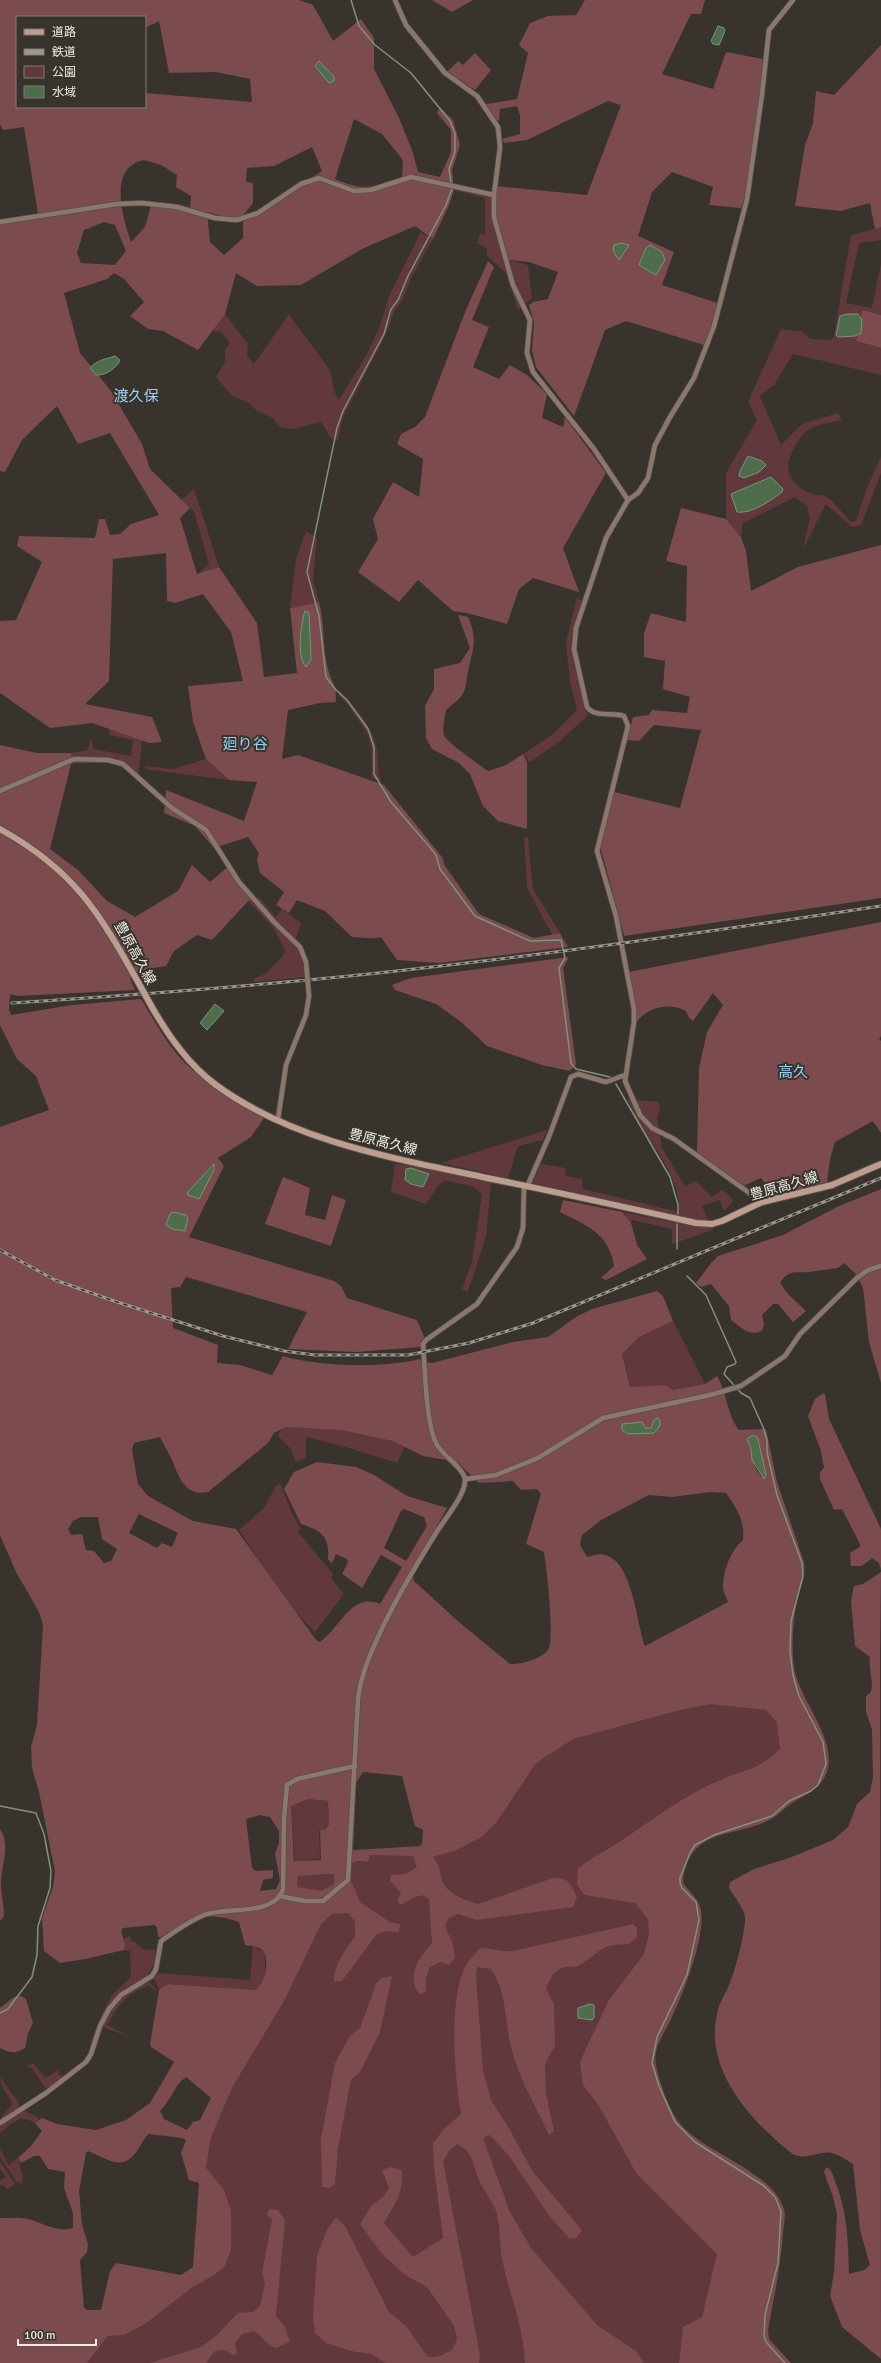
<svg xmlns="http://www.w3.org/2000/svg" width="881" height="2363" viewBox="0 0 881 2363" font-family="Signika,'Noto Sans JP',sans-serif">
<rect width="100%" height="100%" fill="#38342d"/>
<g fill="#61383b">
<polygon points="454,184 492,192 496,218 508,260 528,265 532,298 518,310 506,273 487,256 487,248 477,243 480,234 485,235 485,198 454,190"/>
<path d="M881,227v13l-22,3 -13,60 26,5 9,-45v52l-19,-5 -6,31 25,7v27l-88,-21 -19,31 -14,11 21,49 21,-21 36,-11 4,7c-12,3 -29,4 -38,13 -5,6 -13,19 -15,27 -6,19 18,38 35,35l7,5 20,22 5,-1 12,-36 13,-28v16l-20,52 -9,2 -26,-23 -23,45 7,-30 -3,-13 -12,-9 -52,26 -2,14 -15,-18v-46l31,-53 -9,-18 33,-73 22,3 7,7 20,1 4,-3 17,-102z"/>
<path d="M421,232l12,7 -21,37 -9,23 -9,13 -8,22 -43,83 -5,23 -7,-2 -10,-16 -28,7 -13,-2 -7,-9 -16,-7 -9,-9 -16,-6 -16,-19 9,-15v-12l5,-7 -8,-10 -11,-3 14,-16 23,30 -1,12 7,8 35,-50c12,19 27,35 39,54 7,10 3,23 11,32l27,-44 14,-30 9,-30z"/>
<polygon points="194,489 219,567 197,575 209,564 194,511 181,500"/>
<polygon points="306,531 317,538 313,580 319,602 290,608 296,559"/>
<polygon points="577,597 582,602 571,640 584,708 588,715 559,742 530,762 523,754 552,735 577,710 570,681 566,643"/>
<path d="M337,689l5,4c14,17 33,35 35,58 2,11 0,19 4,31l-9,-4c-1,-16 2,-33 -6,-46 -5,-8 -10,-16 -16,-24 -5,-8 -12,-9 -13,-19z"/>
<polygon points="110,728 142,740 138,780 120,766 103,762 71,764 71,753 88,750 91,737 93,749 131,756 133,740 109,735"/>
<polygon points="206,759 229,780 145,769 145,766 173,769"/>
<polygon points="524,837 528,837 533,889 560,933 553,936 527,888"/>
<polygon points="253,896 260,899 276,917 282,909 301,923 296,938 303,962 304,977 253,982 254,978 266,974 286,952 273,927 248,901"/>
<path d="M627,1099l31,3 2,4 -3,12 5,30 23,38 11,-5 16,16 10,-7 8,6 3,6 -9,9 -5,-11 -17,6 6,14h-9l-167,-37 9,-19 25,4 -1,8 17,3 1,10 96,23c2,-30 -22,-61 -38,-85 -5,-9 -9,-19 -14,-28z"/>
<polygon points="547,1130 543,1140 518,1146 508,1178 441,1163"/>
<polygon points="395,1164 417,1166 491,1183 486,1236 468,1292 462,1289 472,1262 482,1194 474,1187 444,1180 437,1187 426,1204 391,1192"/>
<polygon points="622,1212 696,1227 712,1227 713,1230 672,1244 672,1229 632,1220 631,1223"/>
<polygon points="673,1321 705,1384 673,1390 665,1385 630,1387 622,1354 639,1337"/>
<path d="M286,1427c40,1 83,2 119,19l-8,17 -51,-16 -40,-10v21l-10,4 -6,-14 -12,-12 2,-5z"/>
<path d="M280,1483l11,28 9,17 -2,4 35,42 -2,4 13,16 -29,38c-31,-29 -53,-68 -76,-102l25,-22 12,-22z"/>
<polygon points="661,1702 788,1707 807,1756 695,1805 654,1912 658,1937 613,2000 723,2251 692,2363 87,2363 108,2336 204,2268 215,2182 190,2170 265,2019 287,1868 356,1854 414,1850 524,1756"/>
<polygon points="308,1799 328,1801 329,1823 325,1830 319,1830 320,1859 295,1861 291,1806"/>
<polygon points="130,1936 132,1942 135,1942 144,1950 155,1949 154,1963 148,1976 125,1989 100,2018 112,1995 131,1977 130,1951 124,1950 124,1938"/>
<path d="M253,1946l11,6c2,12 3,30 -9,38l-87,-6 -9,6 -5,-11 4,-6 92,7z"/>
<path d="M149,1982l7,7v3l-7,-7c-21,7 -31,21 -42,40l41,21 -20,-10 -23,-8c-9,-14 32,-42 44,-46z"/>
<polygon points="33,2063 45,2078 58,2070 59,2075 63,2077 46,2089 32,2068 26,2067"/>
<path d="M0,2077l19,26 -1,5 -18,12 12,-16c-3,-11 -12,-15 -12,-27z"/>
<path d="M23,2110l16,8 -4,5c-17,-10 -21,0 -35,10v-8z"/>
<polygon points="0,2149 9,2165 18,2158 23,2178 22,2183 17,2182 0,2157"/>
<polygon points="0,2161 15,2184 8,2189 2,2185 0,2186 0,2181 6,2177 0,2169"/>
</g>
<g fill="#7b4b4e" fill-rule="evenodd">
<path d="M0,0h299l14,5 20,36 28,-22 13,19v31l25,49 13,32 6,22 22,5 11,-25v-22l-14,-17 3,-6 13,13 7,25 -8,25 2,20 -5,15 -16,34 -18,-13 -53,23 -61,36 -44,1 -21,-13 -11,41 -27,36 -35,-19 -15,-2 -18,-13 14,-14 -20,-23 -10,-6 -7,6 -43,14 16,60 31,38 31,53 8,25 40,39 -10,10 17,56 22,-7 38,56 7,54 33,-4 -7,-65 29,-6c6,23 3,48 10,71 5,14 7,12 7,29l-16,1 -32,7 -6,49 16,-4 86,30 58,72 3,9 34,48 55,24 26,-5 8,14 -129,16 -42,-3 -16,-23c-9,3 -19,0 -29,0l-27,-26 -28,-11 -8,13 -13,-8 8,-13 -24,-19 -3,-13 2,-7 -11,-16 -34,11 -19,-22 -31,-13 2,-23 78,31 13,-39 -28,-2 -23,-21 -13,-37 -5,-36 55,-5 -12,-49 -28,-38 -28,9 -8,-2 -1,-48 -53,6 -4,122 -24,23 67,13 10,25 -13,1 -57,-20 -42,5 -50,-35v-72l16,-1 26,-58 -25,-16 2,-10 76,2 4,-19h6l5,16 10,-1 11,-10 28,-9 -49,-82 -32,11 -21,-38 -35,34 -17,32 -5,-1v-252l38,-5 -14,-87 -21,3 -3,-6zM17,17h128v11l14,-7 10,52 47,-1 34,7 2,23 -107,-9v14h-128zM354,119l28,15 21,26 -1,17c-30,10 -37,15 -67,2zM312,147l10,24 -79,51v16l-19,17 -14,-13 -3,-30 19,5h16l11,-14v-20l-7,-1 1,-14 27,-2zM144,160l17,5 16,10 -1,12 15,9 -1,13 -38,-7 -7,25 -14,15c-8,-23 -24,-75 13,-82zM104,222l11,3 11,26 -11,14 -34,-2 -4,-10 7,-23z"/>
<polygon points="432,0 473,0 452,12"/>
<path d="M585,0h120l-4,14h-10l-29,60 51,15 13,-37 37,7 -3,39 -15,97 -4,13 -32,-3 4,-18 -41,-15 -20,20 -14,44 36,16 -12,33 55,18 -4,22 -9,20 -78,-24 -21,9 -31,86 -38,-49 -4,-16 2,-29 -5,-17 4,-3 15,-3 10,-27 -29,-10 -20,-2c-7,-23 -18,-49 -13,-74l91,9 34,-90 -13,-4 -81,39 -23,3 -2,-4 18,-5v-19l-3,-9 -17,3 -1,11 -2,1 -11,-17 31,-5 11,-46 -9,-8 11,-22 18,-7 28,-1z"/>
<polygon points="881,45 881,227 875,229 870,203 840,211 795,206 805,145 813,123 816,91 834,95"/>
<polygon points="475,53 491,70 475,90 447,72 458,61 463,65"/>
<polygon points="488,261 494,267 472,320 489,327 473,367 499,379 510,365 527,375 547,394 542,418 563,427 565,417 606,473 563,548 579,592 533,578 519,589 507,624 467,613 453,611 418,580 399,602 358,572 378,539 373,519 393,482 419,497 423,459 397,444 401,434 415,427 425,417 465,312"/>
<polygon points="862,310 881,315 881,348 856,341"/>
<polygon points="681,508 726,519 741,537 746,551 751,591 798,567 881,545 881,898 624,936 600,846 614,792 680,808 701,730 654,725 639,741 627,740 633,717 649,715 652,710 687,713 690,697 663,689 665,661 644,657 644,633 651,613 686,622 687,566 666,561"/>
<path d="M458,615l10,2c10,23 5,31 0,54 -2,10 -1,18 -8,27 -4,4 -10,8 -14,12 -1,7 -4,18 -2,25 2,7 36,30 44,36l18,-6 17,-11 4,8v67l-29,-8 -15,-15 -13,-32 -11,-11 -27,-14 -6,-11 -1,-32 9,-17v-20l26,-6 10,-15z"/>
<path d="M0,745l37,8h34v11l-21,85 28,21 29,31 28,16 43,-26 14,-26 18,17 20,-17 10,17 13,14 -41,44 -15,-5 -23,16 -8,15 -20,3 -16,9 5,12 -117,6 -8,-2 -1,16 2,5 61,-10 69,-6c13,21 25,44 42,62 23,23 53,41 81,57l-13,19 -33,21 6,8 -35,71 145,44 7,5 6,12 70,22 8,19 -4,2v6l-65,5 -68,-3 19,-37 -121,-35 -6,10 -9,1 2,40 45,17 -1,18 23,2 32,10 11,-19c37,11 100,12 137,3l2,3 10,1 81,-21 35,-5 28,-20 16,-8 65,-18 6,5 10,25 -34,16 -17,17 8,33 35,-2 8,5 32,-6 12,-8c10,17 10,39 22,54l27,-1 11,53 27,80c2,15 -3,24 -7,38 -4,20 -7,56 -1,76 8,28 41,66 31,96 -7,18 -20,21 -35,31 -7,4 -12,11 -19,15 -36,21 -85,7 -90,65 5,7 13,14 16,21 11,23 -16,90 -27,113 -6,14 -20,31 -16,48 3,17 14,48 26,61 26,28 94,48 102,84 2,7 0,15 -1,22 -2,33 -9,65 -15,98l1,9 22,24h-112l4,-36 19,-10 15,-63 -81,-81 -37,-67 -16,-21 -3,-22 6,-15 23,-48 35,-46 5,-19 -1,-16 -13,-16 -51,-8 -7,-11 1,-15c13,-12 27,-17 41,-27 32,-21 64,-46 99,-61 28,-13 38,-9 62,-32l-3,-27 -11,-12 -55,-6 -31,6 -107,29 -37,24 -40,60 -15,14 -24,13 -24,7c7,9 6,9 8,20 3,16 23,23 37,27l75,-26c15,-1 18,6 24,19l-4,10 -97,13 -18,-6 -9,4 -4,8 8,18 2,14 -6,7 -8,-3 -11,5 -4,11v13l-6,4c-15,-18 -1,-37 12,-52l-3,-44 -7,-4 -10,3 -11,7 -4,-4 4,-8 -11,-12 1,-6 15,-1 11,-7 -4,-11 -43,-1 -2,7c-9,-2 -17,-2 -22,7l14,33 30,20 10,2 -1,8 -13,-1 -9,3 -35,47 -8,1c-2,-14 13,-35 21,-45v-15l-6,-9 -17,1 -11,10 -37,77 -51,85 -22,51 -5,31 18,22 7,20v40l-6,16 -12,10 -19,10 -49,38 -22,11 -15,1 -21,27h-87v-145c10,0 19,-1 28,1 15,4 30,14 45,9v-15l-9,-25 1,-16 -17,-3 -8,-13h-6l-13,7 -3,-5 13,-12 11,-15 -7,-8 7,-5 15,6 39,6 30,-10 24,-17 24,-41 -23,-15 -1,-3 9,-54 9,-6 87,6c10,-6 15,-30 8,-39 -4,-5 -12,-5 -18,-6l-6,-23c-36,-12 -48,-3 -78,15h-3l-1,-10 -3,-2 -31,3 -2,3 4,14 -1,5 -39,9 -25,4 -16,-12 -2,-33 11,-31 2,-15 -16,-80 -7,-24 -1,-21 6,-22 6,-100 -4,-13 -23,-40 -16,-37v-408l49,-17 -13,-34 -19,-17 -17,-34zM286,1427l55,3 52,11 30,15 34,6 22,21 34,-2 8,9 16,-1 4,5 -15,50 18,8c3,17 10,82 5,96 -4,10 -30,17 -39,16l-50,-41 -46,-42 -2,-10 35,-63 -40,-12 -33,-21 -18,-8 -39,-5 -23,10 -10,17 17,35c20,6 29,13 27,35l4,4 4,-9 11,5 1,3 -6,12 20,14 19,-33 21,12 -22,37c-29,-12 -39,23 -60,38l-4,-2 -80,-111 -43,-8 -45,-25 -10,-12 -6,-34 2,-7 26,-6c4,8 8,15 12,23 7,17 13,37 36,32l60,-49 6,-10zM747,1439h11l6,40c-15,-14 -9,-26 -17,-40zM710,1492l16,1c11,16 19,28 17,47 -12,10 -20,31 -20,47 0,4 3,10 5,15l-83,44c-9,-24 -12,-84 -40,-91 -5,-2 -13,1 -18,2l-7,-12 2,-10 19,-15 48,-25 23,2zM404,1509l20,8 3,9 -21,35 -22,-13 17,-37zM139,1514l39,19 -6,14 -10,-4 -5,5 -28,-15zM81,1517h17l4,22 15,10 -6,12 -7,2 -10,-12 -8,-1 -4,-16 -11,1 -3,-6 5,-8zM363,1772l39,4 13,50 8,4 -1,16 -69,4 3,-67zM308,1799l20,2 1,23 -4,6h-5l1,30 -27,1 -3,-55zM260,1815l10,2 9,14v12l-4,11 5,27 -4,8 -16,2 3,-11 10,-2v-8l-17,1 -4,-3 -6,-49zM325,1874h9v10l-12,7 -25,-4 1,-11zM186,2077l25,21 -11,22 -7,2 -6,8 -23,-11 -4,-8c11,-10 14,-26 26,-34zM149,2134l33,4 4,2 -5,13 8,27 10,3 -6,84 -12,8 -65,-12 -6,8 -9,39h-14l-3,-2 -4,-48 7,-8 1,-8 -6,-19 -3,-34 7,-38 2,-2c23,10 37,22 52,-5 3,-4 5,-10 9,-12z"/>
<path d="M881,922v114l-2,3 2,2v92l-8,-12 -38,21 -5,17 -3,23 -52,14 -14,-18 -18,8 -46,-33 2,-85 8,-36 16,-27 -10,-12 -20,28 -4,-3 -3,-7c-17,-9 -37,-4 -49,10l-6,-9 -2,-40z"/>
<polygon points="569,957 563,968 576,1064 570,1071 542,1065 487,1046 460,1021 436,1004 395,990 392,985 411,978"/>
<polygon points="283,1177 310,1188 305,1215 325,1220 332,1195 346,1200 331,1246 265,1224"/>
<path d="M881,1189v194l-12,-41 -6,-54 -7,-14 -12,-11 -6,5c-11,1 -19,3 -29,4 -13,1 -21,-3 -29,11l8,11 18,17 -13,11 -15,-18h-5l-11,11 2,9 -2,7c-13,6 -21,-4 -31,-11l-2,-14 -18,-22 -10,3 -5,-4 15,-20 7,-7 65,-21 54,-28z"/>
<path d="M563,1200l59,12 9,11 6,22 10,14 -41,21 -5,-2 13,-12c-5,-33 -27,-40 -54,-54z"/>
<polygon points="822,1394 825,1394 829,1419 881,1529 881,1570 879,1563 872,1558 862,1566 851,1566 850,1553 861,1546 842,1509 834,1510 820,1479 820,1472 824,1468 821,1451 808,1416 815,1399"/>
<path d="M881,1572l-1,82 1,705 -39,-32 -12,-31 4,-24 3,-58 -4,-17 -9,-25 2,-5 4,2c17,37 18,66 19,105l15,-4 6,-5 -10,-35 -7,-66c-6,-4 -14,-9 -21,-11 -14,-3 -29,10 -42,-1 -41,-33 -88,-85 -72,-142 2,-9 8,-17 11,-25 6,-14 17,-54 16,-68 -1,-9 -12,-22 -16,-29l1,-6 24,-13 35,-11 44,-18 15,-13 9,-23 13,-12 3,-15 -1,-48 -6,-17v-16l5,-4c3,-12 -3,-23 -1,-35l-15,-11 -4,-45 3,-15 9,-2z"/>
<path d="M0,1829c11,15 1,38 1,55 0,11 3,21 3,32l-4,5z"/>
<path d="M633,1924l4,4v9l-8,7c-30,1 -26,6 -49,21 -6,4 -11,0 -18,3 -9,3 -13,13 -16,21l8,15 1,42 -8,14 -2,7 1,27 8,37 -5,4c-13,-28 -29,-55 -37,-84 -8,-29 -4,-57 -21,-82l-14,-2 -1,9 7,94 8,30 19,30 23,42 49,58 -6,8 -6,1 -20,-22 -41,-61 -19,-21 -7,3 27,74 21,36 66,77 39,26 8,12h-119c-1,-35 -16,-70 -23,-104 -3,-16 -1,-32 -6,-48 -4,-10 -11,-18 -15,-27 -9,-16 -5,-30 -24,-40l-7,6 -7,11 37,194 -1,8h-93l-15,-9 -20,-3 -25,-8 -11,-10 -2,-16 4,-62 10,-25 9,-13 9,9 44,86 17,14 22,31h9l15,-7 5,-11 -3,-13 -27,-39 -22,-12 -22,-20 -23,-31 11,-18 12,-9 6,-9 -7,-18 9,-3 11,3c1,25 -6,32 -18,53l29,34 30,-19 -9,-70 -1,-25 11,-14 17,-15c-6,-36 -14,-121 7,-152 3,-5 8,-9 12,-14 12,0 20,4 33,3z"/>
<polygon points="392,1976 380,2032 360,2072 351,2080 338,2148 335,2184 330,2188 322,2187 321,2139 335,2063 350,2036 360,2028 376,1984 381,1978"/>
<path d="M21,1996l5,3 7,24 -5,10 -3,15c-9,6 -16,5 -25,0v-40l14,-11z"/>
<path d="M269,2209l9,1 7,10 -9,96 9,11 5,15 -15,6c-9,-4 -13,-12 -21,-17l-12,3 -7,9 2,10 -3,3 -10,-6 -9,1 -9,12h-56l51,-16 15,-11 22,-23 15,-1 7,-6 5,-22 -3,-11 10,-54 -5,-3z"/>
</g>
<g fill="#4d6d4b" stroke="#7d937a">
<polygon points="718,26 724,28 725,31 719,45 713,44 711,41"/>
<polygon points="319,61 334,77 334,81 329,83 317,68 315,66"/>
<polygon points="621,243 629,245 619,260 613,251 614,245"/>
<polygon points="650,245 662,252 665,260 656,275 639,265 646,248"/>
<polygon points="847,314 858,314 862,320 861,333 855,336 838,337 836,335 840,316"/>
<path d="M115,356l5,4c-3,8 -15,16 -24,15l-6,-7c7,-8 16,-9 25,-12z"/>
<polygon points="748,456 762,461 766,465 759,472 744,478 739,476 740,471"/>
<path d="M771,477l12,12 -1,3c-12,9 -30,22 -45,20l-6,-18z"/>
<path d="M305,611l4,2 2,42v5l-5,7c-10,-11 -5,-43 -1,-56z"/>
<polygon points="215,1004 224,1011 207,1030 200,1023"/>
<polygon points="214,1164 214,1170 199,1199 188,1195 187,1193"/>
<polygon points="411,1168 429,1174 423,1187 411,1184 405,1180 406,1169"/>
<polygon points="173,1212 186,1215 188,1218 185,1231 172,1229 166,1225 170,1214"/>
<polygon points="658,1418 660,1420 660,1426 654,1433 628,1434 622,1430 622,1424 642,1422 645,1428 651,1428 654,1420"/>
<polygon points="751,1436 756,1436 758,1439 766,1475 764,1479 752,1460 751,1448 747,1439"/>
<polygon points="590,2004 594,2005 594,2018 592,2020 578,2018 578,2008"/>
</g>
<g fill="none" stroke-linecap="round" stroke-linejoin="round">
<g stroke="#7d937a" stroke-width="1.5">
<polyline points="351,0 359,26 375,45 411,73 450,121 455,134 455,152 449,169 452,189 446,205 408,276 398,300 391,309 384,334 343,411 337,428 307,572 319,616 326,677 336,690 347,700 368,729 374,747 374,774 391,802 428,845 436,855 440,869 475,916 530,941 561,940 565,958 559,968 571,1063 576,1069 610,1077"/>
<polyline points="616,1084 670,1177 678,1205 678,1214"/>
<polyline points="677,1249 677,1224"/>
<polyline points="687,1276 706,1295 736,1362 735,1364 727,1367 724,1374 741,1393 750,1398 763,1427 767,1440 767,1452 777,1495 802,1563 803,1576 791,1621 790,1652 793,1675 799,1696 823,1742 826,1764 818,1785 811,1791 789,1801 772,1816 714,1835 695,1845 690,1853 680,1878 680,1883 682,1888 696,1902 699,1920 687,1975 657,2037 652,2063 659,2086 675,2122 695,2142 764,2186 775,2197 781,2211 778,2263 765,2315 764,2336 766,2342 785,2363"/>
<polyline points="0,1806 36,1813 44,1834 51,1871 50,1888 38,1926 37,1955 32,1977 8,2009 0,2013"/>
</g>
<g stroke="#55514b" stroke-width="6">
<g id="minor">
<polyline points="395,0 406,25 445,73 477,96 498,127 500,147 494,195 494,217 513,285 530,320 527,353 533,372 594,449 628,500"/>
<polyline points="0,222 117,204 142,203 177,207 215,218 237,220 258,213 301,184 319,178 354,191 371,190 411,177 494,195"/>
<polyline points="0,791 74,759 108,760 123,764 172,808 206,830 239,882 275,923 300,947 306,962"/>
<polyline points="278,1119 286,1065 306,1015 309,996"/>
<polyline points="527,1187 550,1134 571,1077 578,1074 606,1082 625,1075"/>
<path d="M762,1202l-88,-63 -22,-11 -12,-13 -15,-34 9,-59v-13l-18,-93 -19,-65 31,-125 -4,-10c-11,-4 -29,2 -37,-9l-13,-58 2,-21 30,-90 22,-38 10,-7 10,-15 7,-33 15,-28 24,-39 20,-52 33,-127 15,-105 7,-64 24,-30"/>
<polyline points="466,1479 496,1475 538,1458 603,1418 710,1395 741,1386 785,1356 800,1334 857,1278 868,1270 881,1266"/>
<path d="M279,1896l26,5h18l25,-21 10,-180c3,-45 53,-127 78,-167 8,-13 29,-38 29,-52 1,-12 -24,-26 -29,-38 -10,-20 -11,-74 -13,-99l3,-4 51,-36 40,-57 6,-19 1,-42"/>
<path d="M0,2123l46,-30 40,-31 5,-8 9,-28 9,-17 12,-14 31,-19 4,-7 5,-28c13,-9 28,-20 43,-26 21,-9 69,2 79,-25l1,-72 3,-33 10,-6 58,-13"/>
</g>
</g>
<g stroke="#55514b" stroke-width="8">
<g id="secondary">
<path d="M0,829c74,41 98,82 138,153"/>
<path d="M153,1009c17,29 36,56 63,76 79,58 183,74 276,94 69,14 137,29 204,44l16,1 10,-3 40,-19 70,-17 49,-21"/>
</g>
</g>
<use href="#minor" stroke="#8c776d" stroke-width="4.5"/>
<use href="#secondary" stroke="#bd9d8d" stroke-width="6"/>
<g stroke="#9b9892" stroke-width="3">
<g id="rail">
<path d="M12,1003c137,-9 274,-19 411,-35 153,-17 306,-39 458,-62"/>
<polyline points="0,1250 55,1280 114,1301 223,1336 284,1351 315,1355 408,1355 469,1343 533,1323 881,1178"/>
</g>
</g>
<use href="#rail" stroke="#38342d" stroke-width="1.5" stroke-dasharray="4.5" stroke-linecap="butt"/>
<g stroke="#55514b" stroke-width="6" stroke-linecap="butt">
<polyline id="minor-bridge" points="306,962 309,996"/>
</g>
<g stroke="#55514b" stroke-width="8" stroke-linecap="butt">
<polyline id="secondary-bridge" points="138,982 153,1009"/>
</g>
<use href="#minor-bridge" stroke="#8c776d" stroke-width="4.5"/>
<use href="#secondary-bridge" stroke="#bd9d8d" stroke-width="6"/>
</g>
<g text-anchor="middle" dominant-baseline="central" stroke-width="4" stroke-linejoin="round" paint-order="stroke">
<g font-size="14" fill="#edebe6" stroke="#38342d">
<text transform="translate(135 953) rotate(61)">豊原高久線</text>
<text transform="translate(383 1142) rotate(14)">豊原高久線</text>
<text transform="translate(784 1186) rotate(-16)">豊原高久線</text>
</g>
<g font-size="15" fill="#98d0f7" stroke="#38342d">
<text x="136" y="396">渡久保</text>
<text x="245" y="744">廻り谷</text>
<text x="793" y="1072">高久</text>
</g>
</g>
<rect x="16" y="16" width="130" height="92" fill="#38342d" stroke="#807d77"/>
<rect x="24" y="29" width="20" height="6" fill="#bd9d8d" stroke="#807d77"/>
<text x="52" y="36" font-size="12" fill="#edebe6">道路</text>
<rect x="24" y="49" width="20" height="6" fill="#9b9892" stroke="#807d77"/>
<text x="52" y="56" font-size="12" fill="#edebe6">鉄道</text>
<rect x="24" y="66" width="20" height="12" fill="#61383b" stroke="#807d77"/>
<text x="52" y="76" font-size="12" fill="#edebe6">公園</text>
<rect x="24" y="86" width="20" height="12" fill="#4d6d4b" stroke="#807d77"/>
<text x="52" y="96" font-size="12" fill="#edebe6">水域</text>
<path d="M18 2339v6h78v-6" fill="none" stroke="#edebe6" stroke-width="2"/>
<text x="24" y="2339" font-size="12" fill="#edebe6" stroke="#38342d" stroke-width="3" paint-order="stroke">100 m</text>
</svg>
